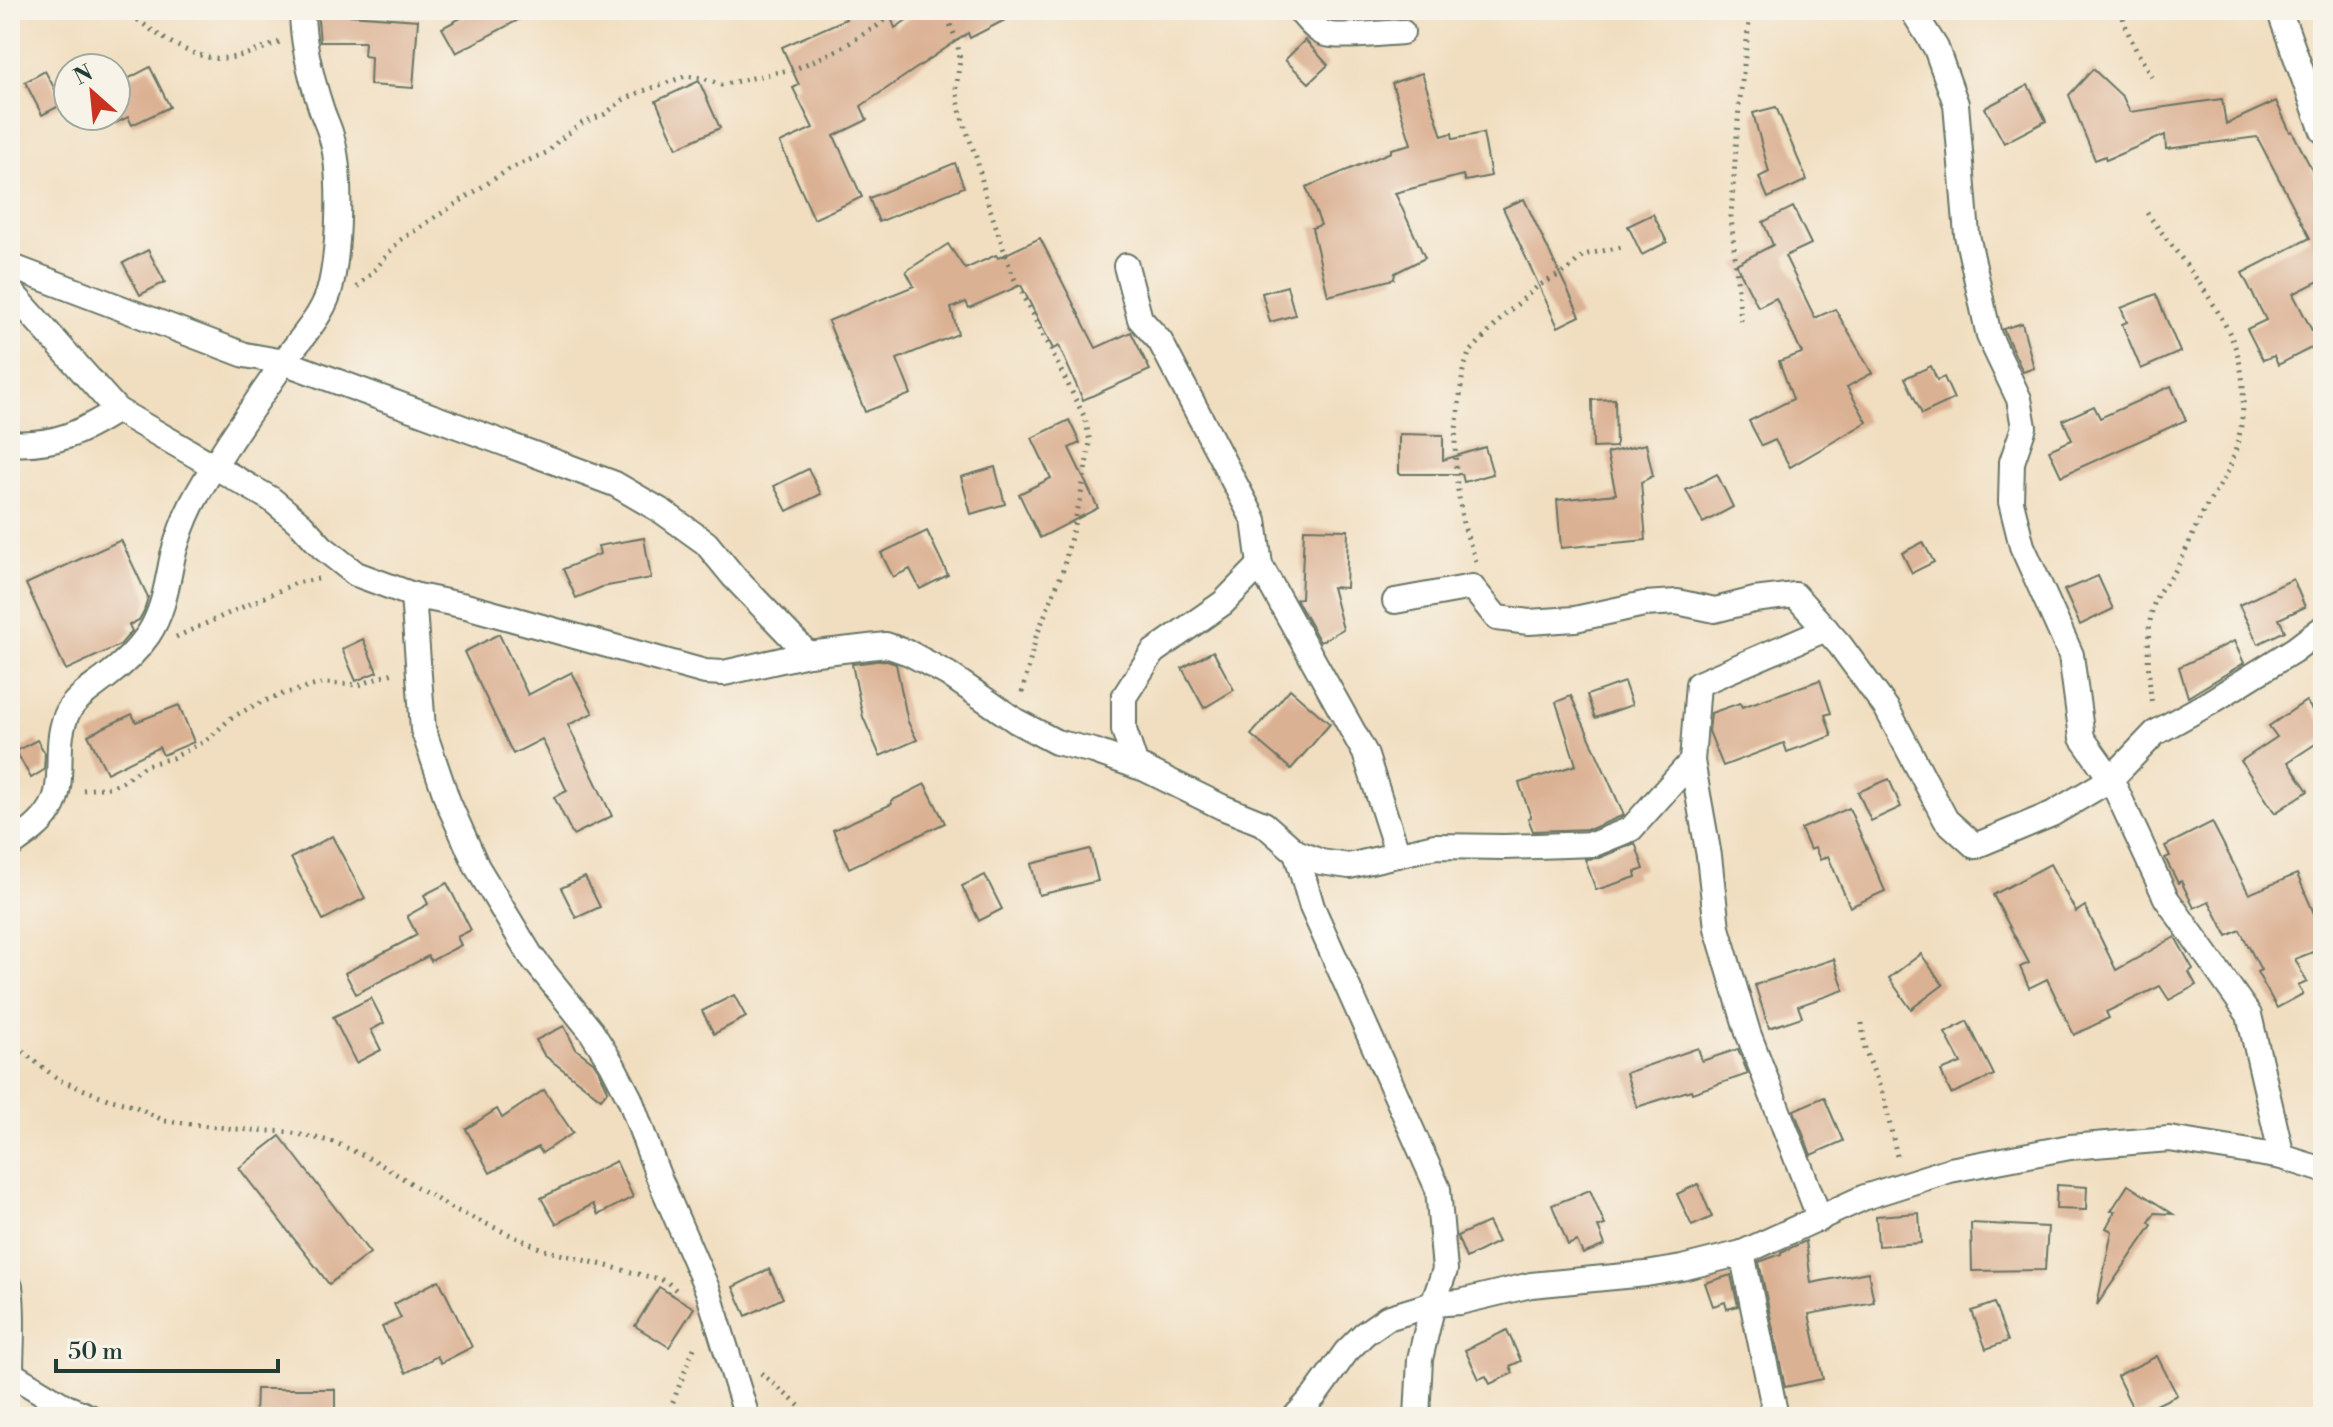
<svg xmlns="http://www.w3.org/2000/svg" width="2333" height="1427" viewBox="0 0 2333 1427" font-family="'Libre Bodoni',serif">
<rect width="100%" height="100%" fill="#f7f3e8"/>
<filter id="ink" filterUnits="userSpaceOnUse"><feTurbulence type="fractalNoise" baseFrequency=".0125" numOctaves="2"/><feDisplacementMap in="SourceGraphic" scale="16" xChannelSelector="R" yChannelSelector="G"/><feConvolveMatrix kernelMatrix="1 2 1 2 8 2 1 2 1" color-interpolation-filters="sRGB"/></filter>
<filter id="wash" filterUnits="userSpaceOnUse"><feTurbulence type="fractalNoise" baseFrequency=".006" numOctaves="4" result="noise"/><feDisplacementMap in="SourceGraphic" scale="32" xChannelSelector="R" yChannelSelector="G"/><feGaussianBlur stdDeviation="1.8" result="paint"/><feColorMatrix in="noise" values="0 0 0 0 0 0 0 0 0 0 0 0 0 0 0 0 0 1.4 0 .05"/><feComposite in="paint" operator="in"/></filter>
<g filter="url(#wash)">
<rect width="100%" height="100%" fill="#f1dec0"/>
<g id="blocks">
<g fill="#dbb193">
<polygon points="317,10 350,10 350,15 418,20 413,88 370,85 371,57 364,56 365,42 320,42"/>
<polygon points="476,10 537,10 456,53 442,28"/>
<polygon points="841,10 888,10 895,28 921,10 1024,10 970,38 968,33 861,106 867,120 834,136 862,197 814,219 780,143 813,128 793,88 799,85 782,47 846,19"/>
<polygon points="1305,40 1328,65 1309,83 1285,60"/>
<polygon points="150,67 170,107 132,125 128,117 116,123 116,85"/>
<polygon points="2093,69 2123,97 2130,112 2222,99 2226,124 2276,101 2290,132 2292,131 2323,191 2323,279 2293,294 2319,344 2278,365 2274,356 2263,360 2247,329 2266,320 2242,273 2310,238 2257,137 2166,149 2165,135 2106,160 2105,156 2095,160 2069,95"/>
<polygon points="45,71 63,104 42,115 25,82"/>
<polygon points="1422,73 1442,136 1452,133 1453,139 1483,133 1491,176 1465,181 1463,175 1395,193 1425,258 1395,273 1394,279 1328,296 1312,228 1321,225 1306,187 1391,152 1391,149 1411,144 1392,83"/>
<polygon points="699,81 720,128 677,148 656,101"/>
<polygon points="2028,85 2046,121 2004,143 1985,108"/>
<polygon points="1776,107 1807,180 1768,198 1759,177 1769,172 1753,113"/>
<polygon points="955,163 964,187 879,222 869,198"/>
<polygon points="1524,199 1580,316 1558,327 1503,208"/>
<polygon points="1793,207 1811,244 1785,256 1815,318 1835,309 1872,373 1847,387 1867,422 1790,467 1775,440 1762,446 1749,421 1793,399 1779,361 1802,353 1776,298 1758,307 1736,264 1773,245 1763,222"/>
<polygon points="1653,214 1667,242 1642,255 1628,226"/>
<polygon points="1040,238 1096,348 1131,332 1150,370 1083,400 1059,346 1053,349 1021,285 969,308 966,302 951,308 958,334 897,359 911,394 865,412 828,321 914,286 906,271 948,244 965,269 996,255 998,258"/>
<polygon points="148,250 165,282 140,295 123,263"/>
<polygon points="1287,286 1295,315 1270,322 1262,293"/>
<polygon points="2156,294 2180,352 2141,369 2122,324 2127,322 2121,308"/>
<polygon points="2022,323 2034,368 2023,372 2003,329"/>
<polygon points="1931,366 1937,380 1944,377 1954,399 1922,414 1905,378"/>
<polygon points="2171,386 2186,420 2061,476 2049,450 2072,440 2063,420 2094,406 2100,418"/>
<polygon points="1615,399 1616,447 1593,448 1592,400"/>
<polygon points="1069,420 1080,443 1069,448 1098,508 1040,538 1019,494 1051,478 1032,438"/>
<polygon points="1399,434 1443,435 1443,460 1485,447 1493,474 1464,482 1462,474 1399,474"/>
<polygon points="1646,444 1653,476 1641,482 1646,540 1561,548 1557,500 1616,494 1607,453"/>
<polygon points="995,467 1005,504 971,514 961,477"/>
<polygon points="808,469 821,494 787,511 774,486"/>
<polygon points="1717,474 1733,507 1703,523 1686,490"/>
<polygon points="1304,529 1348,530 1346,588 1332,587 1343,629 1320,642 1296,599 1301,598"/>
<polygon points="927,531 948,575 920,589 910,569 893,577 881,553"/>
<polygon points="644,538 651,578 602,587 576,598 563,569 600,554 598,546"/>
<polygon points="121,540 148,597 144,611 139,620 129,625 132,631 120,645 66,670 26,584"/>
<polygon points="1923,542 1934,562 1912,573 1902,553"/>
<polygon points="2098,576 2113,609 2080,625 2064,590"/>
<polygon points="2293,579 2305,607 2279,619 2285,631 2258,644 2239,605"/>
<polygon points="499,634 528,695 572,672 593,713 568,725 612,816 573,835 554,797 567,791 542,739 513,754 464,652"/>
<polygon points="363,639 377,672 356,681 342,649"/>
<polygon points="2234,641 2244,663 2188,697 2179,667"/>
<polygon points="1213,651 1234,690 1204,708 1182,668"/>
<polygon points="884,660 896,664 908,722 917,740 880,756 863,717 852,664"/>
<polygon points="1820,680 1831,713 1825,715 1832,736 1787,752 1784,743 1723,766 1709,731 1711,713 1740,703 1742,707"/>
<polygon points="1624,682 1632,705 1595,718 1587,695"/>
<polygon points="1290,689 1330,724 1291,769 1251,735"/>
<polygon points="1571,696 1624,815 1591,829 1533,831 1528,818 1531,817 1519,783 1576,765 1556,702"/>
<polygon points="2306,701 2323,726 2323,739 2288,762 2308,791 2275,813 2241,761 2277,737 2269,726"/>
<polygon points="179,705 194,742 163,755 159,747 107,773 88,735 132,714 136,722"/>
<polygon points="37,740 45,753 44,770 31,778 16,751"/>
<polygon points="1889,779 1901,807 1871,821 1858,792"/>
<polygon points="925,784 945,823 849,868 833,830 892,804 891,801"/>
<polygon points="1849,808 1885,891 1850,907 1828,856 1820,860 1815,848 1810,850 1801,829"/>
<polygon points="2212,822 2249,894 2297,874 2316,918 2323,915 2323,948 2295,959 2307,982 2298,986 2303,994 2277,1008 2257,972 2261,970 2240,930 2227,936 2209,901 2194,908 2181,881 2178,883 2165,858 2170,856 2165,846"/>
<polygon points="332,836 365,898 323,920 291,858"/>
<polygon points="1635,843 1644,869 1635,872 1636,877 1596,890 1585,859 1599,858"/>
<polygon points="1090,849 1098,881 1039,895 1031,864"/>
<polygon points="2050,864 2076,912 2085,906 2116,970 2175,937 2193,969 2189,972 2196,985 2169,1000 2160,986 2106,1012 2109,1018 2074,1035 2047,979 2029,988 2020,967 2029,963 1993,895"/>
<polygon points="985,875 1002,909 979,921 962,886"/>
<polygon points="585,877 600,907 576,918 561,888"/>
<polygon points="447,883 471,930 457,937 461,945 431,961 428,956 356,994 345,973 417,935 407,916 428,904 424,895"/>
<polygon points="1921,954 1943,985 1911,1009 1889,978"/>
<polygon points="1834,959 1844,990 1798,1006 1802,1017 1769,1028 1755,985"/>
<polygon points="734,995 746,1017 714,1034 702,1011"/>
<polygon points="371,998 384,1023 371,1030 381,1050 356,1063 333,1017"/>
<polygon points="1967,1021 1994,1075 1951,1094 1941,1071 1961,1063 1945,1033"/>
<polygon points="564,1026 576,1049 593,1062 599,1071 608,1090 601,1099 544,1055 536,1040"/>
<polygon points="1698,1048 1702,1061 1738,1049 1748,1074 1692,1093 1691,1090 1637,1107 1626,1073"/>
<polygon points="544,1090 573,1133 542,1153 538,1147 490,1173 466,1129 497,1109 502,1118"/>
<polygon points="1824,1097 1843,1141 1811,1155 1794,1110"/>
<polygon points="280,1136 370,1253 329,1284 239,1168"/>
<polygon points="616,1161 633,1197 598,1215 593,1204 556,1224 541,1198"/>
<polygon points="1698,1184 1712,1217 1692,1226 1677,1194"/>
<polygon points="2057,1185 2087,1187 2086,1210 2056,1209"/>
<polygon points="2128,1185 2173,1214 2155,1213 2149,1222 2152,1225 2097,1305 2112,1231 2106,1228 2115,1211 2111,1211"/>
<polygon points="1590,1190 1605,1225 1598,1227 1605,1245 1583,1254 1577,1241 1568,1245 1552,1205"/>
<polygon points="1919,1213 1921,1243 1878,1246 1876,1216"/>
<polygon points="1488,1222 1498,1242 1466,1258 1457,1236"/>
<polygon points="1971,1223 2048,1227 2045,1270 1972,1271"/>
<polygon points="1806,1241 1811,1283 1868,1272 1874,1302 1809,1314 1823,1379 1785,1387 1759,1262 1781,1254 1781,1252"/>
<polygon points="769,1269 783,1298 746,1316 733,1287"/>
<polygon points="1731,1275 1738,1306 1727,1309 1725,1302 1713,1306 1705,1283"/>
<polygon points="439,1280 472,1347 441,1363 437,1356 406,1373 382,1327 401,1318 394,1304"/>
<polygon points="659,1287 694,1308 669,1347 635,1326"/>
<polygon points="1994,1303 2008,1341 1986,1349 1972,1311"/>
<polygon points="1507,1330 1521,1361 1510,1366 1513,1373 1490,1384 1486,1376 1479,1379 1465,1350"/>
<polygon points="2157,1356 2177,1395 2136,1415 2117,1376"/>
<polygon points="256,1389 335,1389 335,1417 255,1416"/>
</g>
</g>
</g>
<g filter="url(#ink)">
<use href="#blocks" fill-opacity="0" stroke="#687565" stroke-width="2"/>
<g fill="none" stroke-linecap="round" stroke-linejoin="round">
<g stroke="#687565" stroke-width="28">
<g id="street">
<path d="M1299,10c7,8 14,18 24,23 13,6 62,0 79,-1"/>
<polyline points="1912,10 1936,48 1956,104 1967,235 1989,336 2019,399 2024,427 2012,462 2011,502 2022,546 2071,655 2082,738 2111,779 2155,733 2209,703 2294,650 2323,628"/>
<polyline points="2279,10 2323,131"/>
<polyline points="10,266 245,355 284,362 615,484 663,512 706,543 734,577 808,654"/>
<polyline points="1126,266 1140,319 1160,341 1254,520 1260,565 1365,753 1398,855"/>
<polyline points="10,290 117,410 271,499 301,524 322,547 356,574 413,595 466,606 705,672 724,673 808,654 886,645 909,653 948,674 1016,721 1056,742 1094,751 1145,769 1222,807 1264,824 1296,852 1321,862 1349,866 1435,846 1504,847 1594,844 1631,829 1692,761 1698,684 1826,629"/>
<path d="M10,443c44,3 71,-10 107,-33"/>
<polyline points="413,595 423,729 448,802 477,867 531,956 591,1031 612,1064 630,1099 657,1173 708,1291 747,1417"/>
<polyline points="1395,601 1472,587 1497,618 1529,622 1575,619 1644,604 1677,602 1715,610 1754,600 1795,595 1840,645 1887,709 1946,820 1975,846 2052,814 2111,779 2166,898 2249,1015 2282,1157"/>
<polyline points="1692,761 1709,856 1717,928 1748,1033 1820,1219"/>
<polyline points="1136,766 1124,730 1124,697 1153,652 1223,603 1260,565"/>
<path d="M10,846c14,-10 31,-21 40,-36 18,-28 1,-68 19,-100 9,-14 23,-22 36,-32 16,-12 32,-27 43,-43 16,-24 19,-52 25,-80 5,-18 11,-35 19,-51 28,-52 63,-99 96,-148 16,-22 38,-45 43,-72 8,-36 11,-110 1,-145 -2,-10 -7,-19 -10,-28 -11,-33 -20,-67 -20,-101"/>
<polyline points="1296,852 1312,907 1438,1189 1445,1270 1433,1304 1420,1359 1417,1417"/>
<polyline points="1742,1253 1776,1417"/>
<path d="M10,1287c4,28 1,57 1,86"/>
<polyline points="10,1373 66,1407 90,1417"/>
<polyline points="1295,1417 1315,1395 1346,1352 1364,1334 1387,1318 1433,1304 1460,1302 1531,1285 1646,1274 1682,1268 1742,1253 1865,1197 1950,1170 2070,1147 2169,1139 2282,1157 2323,1170"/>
</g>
</g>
<g stroke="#687565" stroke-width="5" stroke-dasharray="2 6" stroke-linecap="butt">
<path d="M125,10c26,20 54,43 88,48 21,3 48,-9 67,-16"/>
<polyline points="944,10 957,41 960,60 956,89 961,115 977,160 986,197 1012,274 1085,418 1090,442 1080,500 1063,570 1036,637 1022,693"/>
<path d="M2121,10c6,26 18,46 32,68"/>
<path d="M2147,213c28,38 79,98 91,143 10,37 5,78 -9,113 -7,15 -18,28 -25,42 -11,20 -18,42 -29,60 -5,9 -14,16 -18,25 -13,28 -9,79 -5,109"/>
<polyline points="357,287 372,273 399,241 511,168 548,152 558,141 582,123 605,114 623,100 640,92 686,76 703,78 721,85 797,68 838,50 877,26 896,10"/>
<polyline points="1741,321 1731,216 1739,107 1749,23 1759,10"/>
<polyline points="1476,561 1463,524 1456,477 1455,438 1463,371 1469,353 1506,314 1538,286 1568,270 1583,255 1622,247"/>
<polyline points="176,637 296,583 318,579"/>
<polyline points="83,790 110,787 122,782 146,765 172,758 206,741 231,718 255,705 283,694 324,683 359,685 396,672"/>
<polyline points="1862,1023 1865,1049 1884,1098 1898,1161"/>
<polyline points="10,1042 59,1080 108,1099 134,1106 165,1121 235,1129 288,1132 334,1142 375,1161 451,1208 544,1250 666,1281 677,1291"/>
<polyline points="761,1373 812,1417"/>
<polyline points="667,1417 696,1343"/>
</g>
<use href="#street" stroke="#fff" stroke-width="24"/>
</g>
</g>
<rect width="2333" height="1427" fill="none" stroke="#f7f3e8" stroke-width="40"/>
<g transform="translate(92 92) rotate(333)"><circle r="38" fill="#f7f3e8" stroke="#a1aaa0" stroke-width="2"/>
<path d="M0-6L14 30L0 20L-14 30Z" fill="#c8321e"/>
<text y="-12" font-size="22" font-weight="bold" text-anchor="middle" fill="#1f3d34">N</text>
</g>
<path d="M56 1359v12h222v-12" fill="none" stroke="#1f3d34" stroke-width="4"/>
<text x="68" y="1359" font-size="24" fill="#1f3d34" stroke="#f7f3e8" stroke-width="6" paint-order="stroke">50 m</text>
</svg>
